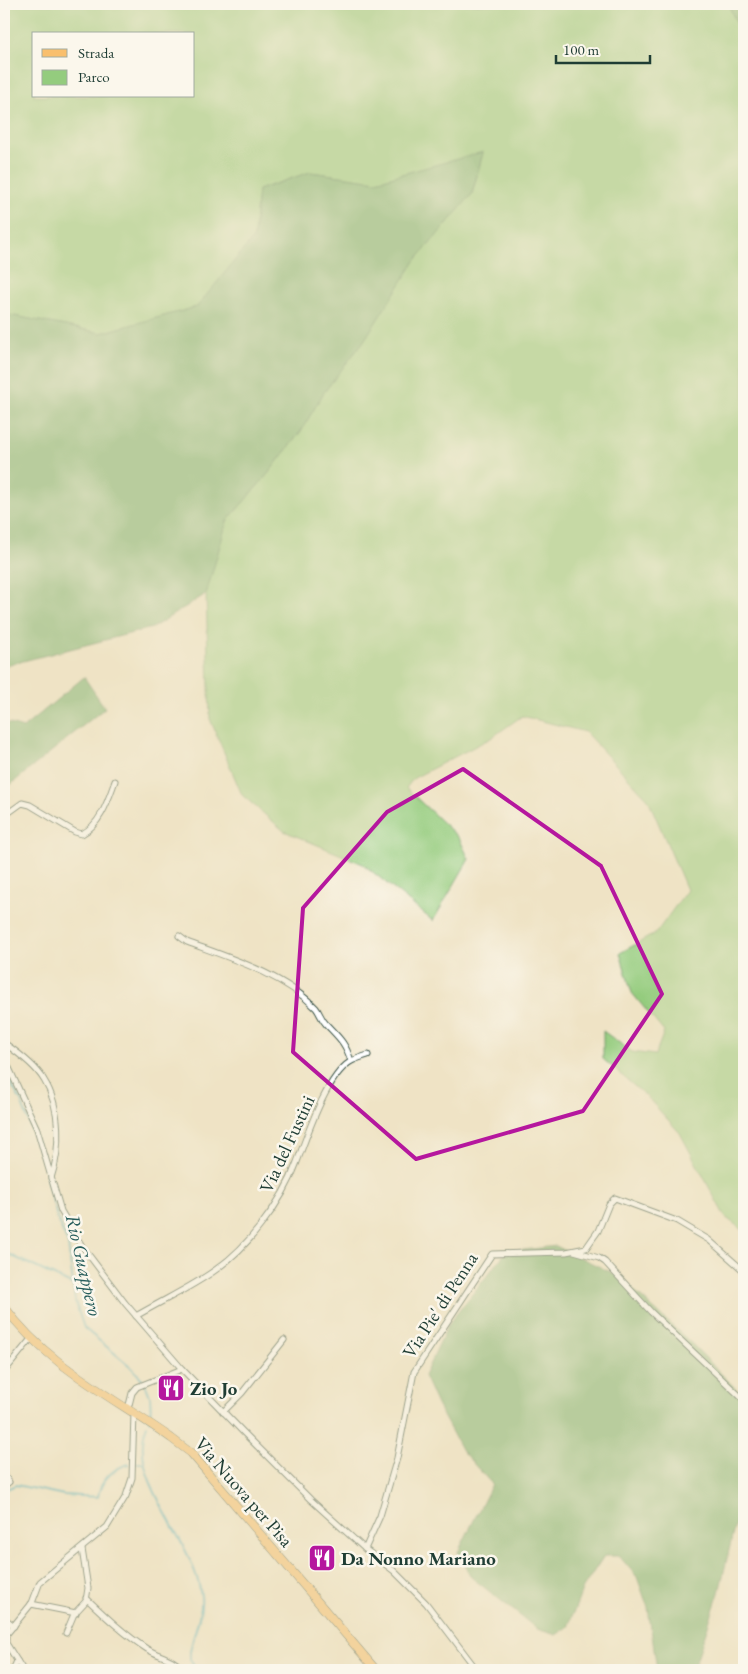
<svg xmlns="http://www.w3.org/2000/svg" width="748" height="1674" viewBox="0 0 748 1674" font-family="'EB Garamond',serif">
<rect width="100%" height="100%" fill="#fbf7ec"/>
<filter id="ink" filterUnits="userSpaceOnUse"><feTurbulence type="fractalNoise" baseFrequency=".02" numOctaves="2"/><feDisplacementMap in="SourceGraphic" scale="10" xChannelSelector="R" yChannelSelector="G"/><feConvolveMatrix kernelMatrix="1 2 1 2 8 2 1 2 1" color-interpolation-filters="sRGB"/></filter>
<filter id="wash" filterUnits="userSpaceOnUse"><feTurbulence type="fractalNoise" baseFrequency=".0096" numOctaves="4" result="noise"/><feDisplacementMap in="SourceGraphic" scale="20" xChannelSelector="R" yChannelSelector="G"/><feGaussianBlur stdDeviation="1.12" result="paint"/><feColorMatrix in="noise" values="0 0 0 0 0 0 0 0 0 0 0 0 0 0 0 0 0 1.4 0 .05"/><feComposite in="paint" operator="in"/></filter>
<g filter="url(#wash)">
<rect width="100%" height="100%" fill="#efe3c5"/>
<path fill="#94cc7e" stroke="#5a8459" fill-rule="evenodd" d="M4,4h724l16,35v1192l-19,-14 -45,-84 -32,-35 -45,-39v-28l29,21 23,3 9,-23 -32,-39 -12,-40 36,-20 31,-43 -39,-91 -63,-67 -63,-16 -31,22 -77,40 -8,10 53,50 10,21 -36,62 -70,-57 -79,-33 -42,-36 -32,-76 -4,-125 21,-73 40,-46 34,-44 23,-39 39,-50 52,-81 57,-67 11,-41 -107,28 -66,-9 -52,18 -4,47 -57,70 -96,26 -97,-19zM34,34h160v62h-160z"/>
<g fill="#77b06d" stroke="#4b7650">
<polygon points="728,4 744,4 744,39"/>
<polygon points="483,152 472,194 415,261 363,342 324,392 301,431 267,475 227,521 206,594 152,628 4,666 4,314 101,333 197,307 254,237 258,190 310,172 376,181"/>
<polygon points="84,677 105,708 4,790 4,722 23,728"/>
<polygon points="556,1246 617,1275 689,1341 744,1397 744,1486 719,1593 693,1670 657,1670 648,1608 637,1577 619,1556 604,1556 583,1588 568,1627 556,1635 537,1629 471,1577 458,1552 492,1484 462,1451 437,1405 424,1376 449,1323 506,1252"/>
</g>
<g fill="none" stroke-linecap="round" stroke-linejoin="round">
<g stroke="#3dabbb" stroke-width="2">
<polyline points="4,1072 21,1101 46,1168 47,1181 58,1220 68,1244 75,1301 84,1328 130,1366 144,1381 150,1396 151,1414 149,1421"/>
<polyline points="4,1252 73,1285"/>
<path d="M147,1425c-22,54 48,115 54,171 2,18 -8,38 -11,56v7l6,11"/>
<polyline points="136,1463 144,1463"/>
<path d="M4,1490l12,-5 48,10 34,2c2,-16 15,-29 31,-33"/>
</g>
</g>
</g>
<g filter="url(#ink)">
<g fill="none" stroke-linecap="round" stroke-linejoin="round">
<g stroke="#3e564a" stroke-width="7">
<g id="minor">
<path d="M4,816l18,-13 8,2 45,27 7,2c19,-10 26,-34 33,-53"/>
<path d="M179,936l8,6c43,16 96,32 129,66 4,5 5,11 10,16 13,14 19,18 25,37"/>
<path d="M4,1043c13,9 32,23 40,37 17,27 17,69 7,98"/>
<polyline points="4,1057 37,1129 61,1211 82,1246 125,1303 182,1369 243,1432 311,1500 365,1549 394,1571 426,1603 477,1670"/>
<polyline points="574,1251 599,1258 605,1262 651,1312 744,1400"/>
<path d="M136,1316c52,-30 88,-42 125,-91 15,-19 28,-40 36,-63 10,-26 29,-85 53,-100 5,-3 12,-5 18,-7"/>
<polyline points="4,1372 30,1340"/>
<polyline points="128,1409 132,1393 137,1387 182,1369"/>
<polyline points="223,1412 242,1393 284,1340"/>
<polyline points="4,1475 9,1482 4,1486"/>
<polyline points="365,1549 380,1516 397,1458 414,1372 492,1254 566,1252 586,1248 598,1231 609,1204 615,1198 677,1221 709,1240 744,1271"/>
<path d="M86,1598c19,18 39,37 61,51 11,7 26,9 34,19"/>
<polyline points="31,1604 76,1613"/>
<polyline points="4,1618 14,1626"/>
<polyline points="66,1633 74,1614 86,1601 88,1588 82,1549"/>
<polyline points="13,1670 17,1661"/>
<polyline points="23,1670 6,1643 6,1635 32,1603 40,1582 107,1527 126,1496 132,1478 134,1413"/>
</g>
</g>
<g stroke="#3e564a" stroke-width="9">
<path id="primary" d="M4,1306c42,59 109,91 167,132l20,15 185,217"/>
</g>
<use href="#minor" stroke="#fff" stroke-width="5"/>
<use href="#primary" stroke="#f9bf6d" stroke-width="8"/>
</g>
</g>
<path d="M0 0H748V1674H0ZM463,769l138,97 61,128 -79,117 -167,48 -123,-107 10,-144 84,-96z" fill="#efe3c5" fill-opacity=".55" fill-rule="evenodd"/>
<path fill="none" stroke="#b5179e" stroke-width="4" stroke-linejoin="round" d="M463,769l138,97 61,128 -79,117 -167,48 -123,-107 10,-144 84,-96z"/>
<defs>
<g id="restaurant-square" transform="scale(1.4375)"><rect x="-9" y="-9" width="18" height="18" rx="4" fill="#b5179e" stroke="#fbf7ec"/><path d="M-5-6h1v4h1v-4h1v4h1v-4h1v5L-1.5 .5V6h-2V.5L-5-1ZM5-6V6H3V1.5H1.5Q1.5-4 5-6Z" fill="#fff"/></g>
</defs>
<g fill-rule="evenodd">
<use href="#restaurant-square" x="171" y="1388"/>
<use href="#restaurant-square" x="322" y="1558"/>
</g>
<g text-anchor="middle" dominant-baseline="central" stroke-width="5" stroke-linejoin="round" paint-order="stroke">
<g font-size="19" fill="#1f3d34" stroke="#fbf7ec">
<text transform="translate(287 1144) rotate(-65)">Via del Fustini</text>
<text transform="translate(440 1305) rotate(-57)">Via Pie' di Penna</text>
<text transform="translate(244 1492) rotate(49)">Via Nuova per Pisa</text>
</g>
<g font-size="19" font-weight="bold" fill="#1f3d34" stroke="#fbf7ec" text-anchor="start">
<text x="190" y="1388">Zio Jo</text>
<text x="341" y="1558">Da Nonno Mariano</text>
</g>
<g font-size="20" font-style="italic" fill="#285e5c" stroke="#fbf7ec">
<text transform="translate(84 1265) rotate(77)">Rio Guappero</text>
</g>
</g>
<rect width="748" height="1674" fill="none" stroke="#fbf7ec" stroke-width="20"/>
<rect x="32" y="32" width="162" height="65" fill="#fbf7ec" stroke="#a3ada2"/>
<rect x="42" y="49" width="25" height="8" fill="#f9bf6d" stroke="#a3ada2"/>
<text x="78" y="58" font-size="15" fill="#1f3d34">Strada</text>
<rect x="42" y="70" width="25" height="15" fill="#94cc7e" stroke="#a3ada2"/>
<text x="78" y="82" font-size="15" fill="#1f3d34">Parco</text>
<path d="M556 55v8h94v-8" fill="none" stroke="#1f3d34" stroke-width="2.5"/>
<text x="563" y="55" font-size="15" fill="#1f3d34" stroke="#fbf7ec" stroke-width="4" paint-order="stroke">100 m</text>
</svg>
